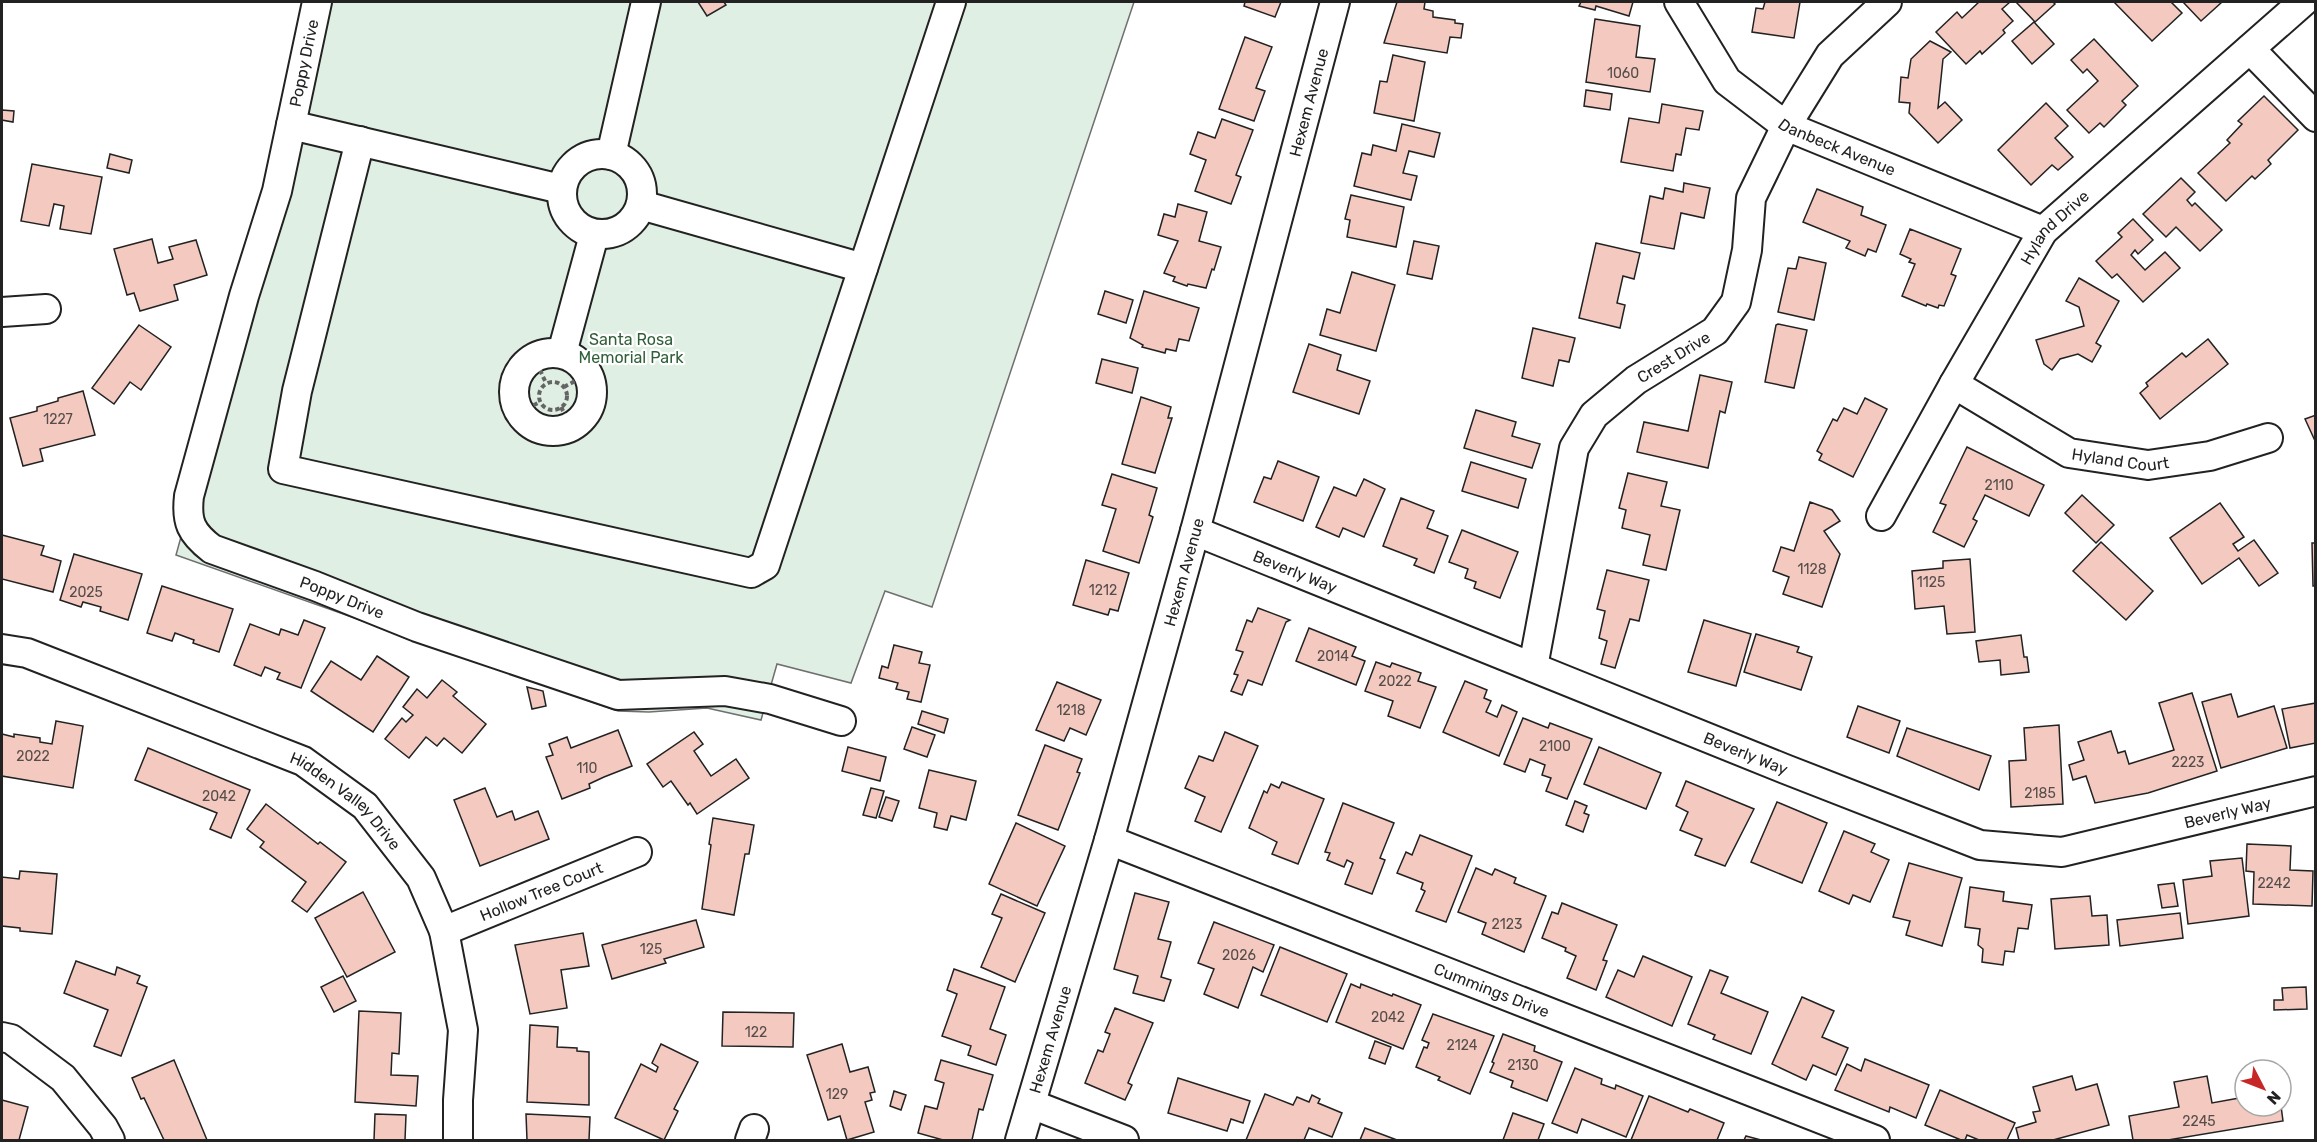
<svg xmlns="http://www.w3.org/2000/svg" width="2317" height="1142" viewBox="0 0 2317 1142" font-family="Rubik,sans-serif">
<rect width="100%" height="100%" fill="#fff"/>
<polygon fill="#e0efe3" stroke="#6f6f6f" stroke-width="1.5" points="329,2 1134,2 932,607 885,591 851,683 777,664 761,720 707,708 649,712 618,711 176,555"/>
<g fill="#f3c9c0" stroke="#222" stroke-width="1.5">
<polygon points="698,2 724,2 726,5 707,16"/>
<polygon points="1245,2 1281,2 1275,17 1244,6"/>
<polygon points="1397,2 1425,2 1424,9 1433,11 1433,17 1455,20 1455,23 1463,24 1461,38 1450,37 1447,53 1384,43"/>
<polygon points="1581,2 1633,2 1629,16 1596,6 1595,10 1579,6"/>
<polygon points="1765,2 1800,2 1794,38 1752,32 1756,8 1763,9"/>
<polygon points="1979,2 2010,2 2002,9 2013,21 2003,30 2005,33 1982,54 1980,51 1966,64 1936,32 1957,12 1962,18"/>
<polygon points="2016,2 2053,2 2055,4 2035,22"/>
<polygon points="2114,2 2171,2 2182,13 2152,41"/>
<polygon points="2183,2 2222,2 2201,21"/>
<polygon points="1595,19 1640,26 1636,57 1655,59 1650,92 1586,82"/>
<polygon points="2034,22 2054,44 2032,64 2012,41"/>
<polygon points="1245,37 1272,47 1256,88 1265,91 1254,121 1219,109"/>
<polygon points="2094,39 2138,86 2122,101 2126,105 2104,127 2100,123 2089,133 2067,110 2098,81 2087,69 2083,73 2071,60"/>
<polygon points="1930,41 1951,52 1943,59 1938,108 1945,102 1962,120 1938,143 1909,113 1910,103 1899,102 1901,77 1908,78 1911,59"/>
<polygon points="1393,55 1425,62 1414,121 1374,113 1380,81 1387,82"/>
<polygon points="1586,90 1612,94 1610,110 1584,106"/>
<polygon points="2264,96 2298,130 2268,160 2271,164 2255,179 2252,176 2226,201 2198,173 2230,143 2227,140 2242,124 2238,121"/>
<polygon points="2046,103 2068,126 2055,138 2073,157 2058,170 2052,165 2031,185 1998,150"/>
<polygon points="1662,104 1703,111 1699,130 1686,128 1681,155 1676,154 1673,171 1621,162 1629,118 1659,123"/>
<polygon points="2,110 14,111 13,122 2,120"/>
<polygon points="1222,119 1253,130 1236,175 1241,177 1231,204 1195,191 1206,160 1190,154 1198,132 1215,138"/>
<polygon points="1402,124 1440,133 1434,157 1409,151 1403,173 1417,176 1411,200 1354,186 1362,153 1371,155 1373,145 1396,151"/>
<polygon points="110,154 132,160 129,173 107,168"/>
<polygon points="32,164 102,177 91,234 60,229 64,206 54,204 49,226 21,221"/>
<polygon points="2181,178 2195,192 2187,200 2192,206 2195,203 2222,230 2200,251 2176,227 2166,237 2143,214"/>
<polygon points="1684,183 1710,188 1704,218 1681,213 1674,249 1641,243 1650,196 1663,199 1665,188 1683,192"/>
<polygon points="1817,189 1863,207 1861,215 1886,225 1876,252 1868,249 1865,256 1846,248 1850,241 1803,222"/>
<polygon points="1351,195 1404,207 1396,247 1347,237 1350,220 1345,219"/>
<polygon points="1178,204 1207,212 1199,241 1221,247 1214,270 1212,269 1206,288 1188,284 1187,286 1173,281 1175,277 1164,273 1178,241 1158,235 1164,214 1175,217"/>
<polygon points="2133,219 2153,240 2138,254 2135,250 2131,255 2145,270 2165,252 2180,268 2143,302 2117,274 2112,278 2096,261 2122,237 2118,233"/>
<polygon points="1910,229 1961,249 1951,274 1956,276 1944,306 1939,305 1938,308 1927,304 1926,306 1902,296 1915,264 1909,262 1911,259 1900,254"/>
<polygon points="152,239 158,263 173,259 169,247 196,240 207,275 174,285 178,300 140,311 134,293 127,295 114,249"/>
<polygon points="1414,241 1439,246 1432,279 1407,274"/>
<polygon points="1596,243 1640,253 1634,279 1623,276 1617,303 1625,305 1620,328 1579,318"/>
<polygon points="1799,257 1826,263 1814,320 1778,312 1788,268 1796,269"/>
<polygon points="1352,272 1395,285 1376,351 1320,335 1327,309 1340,313"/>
<polygon points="2079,278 2119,301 2096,343 2101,346 2092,362 2078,354 2060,359 2052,370 2044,364 2036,340 2084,326 2079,307 2066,301"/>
<polygon points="1105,291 1133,300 1126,323 1098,314"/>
<polygon points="1144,291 1199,308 1189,341 1179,339 1176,351 1166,349 1165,353 1142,347 1143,345 1130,338"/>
<polygon points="1778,324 1807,330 1794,388 1765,382 1776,325"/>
<polygon points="139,325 171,347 141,390 130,382 114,404 92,388"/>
<polygon points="1533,328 1575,338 1569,362 1559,360 1553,386 1522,378"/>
<polygon points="2208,339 2228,364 2160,419 2140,393 2148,386 2146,383 2182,353 2186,357"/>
<polygon points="1309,344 1341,355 1337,370 1370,381 1359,414 1293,392"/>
<polygon points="1102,359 1138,368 1132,393 1096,383"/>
<polygon points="1700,375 1732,382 1725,413 1720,411 1708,468 1637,452 1644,422 1688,431"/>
<polygon points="83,391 95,435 40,449 43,461 23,466 10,418 37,411 37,407 58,401 58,398"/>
<polygon points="1141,397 1171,407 1168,418 1172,418 1155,473 1122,464"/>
<polygon points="1865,398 1887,409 1853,477 1819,460 1822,454 1817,451 1833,419 1837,421 1844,408 1857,414"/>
<polygon points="1476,410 1516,422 1512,436 1540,444 1532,468 1464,448"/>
<polygon points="2316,415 2316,443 2305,419"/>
<polygon points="1967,447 2044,485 2029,516 1985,495 1973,519 1977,521 1964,547 1933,532 1946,505 1940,503"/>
<polygon points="1278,461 1319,477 1303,521 1254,502 1264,477 1271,479"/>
<polygon points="1471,462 1526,479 1518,508 1462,491"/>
<polygon points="1628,473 1667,482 1661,506 1680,510 1666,570 1643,565 1650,535 1622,528 1626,510 1619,508"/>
<polygon points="1112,474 1157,488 1149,515 1153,517 1139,563 1103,551 1116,509 1102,505"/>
<polygon points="1364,479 1385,489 1364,537 1343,528 1339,537 1316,527 1334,487 1356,496"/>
<polygon points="2082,495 2114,525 2096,543 2065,513"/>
<polygon points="1401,498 1434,511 1427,528 1448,536 1434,573 1414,565 1417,559 1383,546"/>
<polygon points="1810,502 1832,510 1840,521 1824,531 1840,554 1822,607 1783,594 1789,577 1773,571 1781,547 1794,551"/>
<polygon points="2220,503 2244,537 2233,544 2238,551 2254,540 2278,573 2259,586 2239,558 2202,584 2170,538"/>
<polygon points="1462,530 1518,552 1500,598 1474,588 1476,582 1465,578 1468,569 1449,562"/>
<polygon points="2,535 44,546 41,555 61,561 53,592 2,579"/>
<polygon points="2101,542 2153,591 2126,620 2073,571"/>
<polygon points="2312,543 2316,543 2316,586 2313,586"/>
<polygon points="74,554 142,574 128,620 100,611 101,607 83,602 81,607 60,600"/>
<polygon points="1970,559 1975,632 1947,634 1944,606 1915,609 1912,571 1943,568 1943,561"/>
<polygon points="1086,560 1129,573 1118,611 1110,609 1108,615 1073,605"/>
<polygon points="1607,570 1649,580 1639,621 1630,619 1615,668 1601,664 1607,641 1599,638 1605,611 1597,609"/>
<polygon points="162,586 233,609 219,652 193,643 194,640 175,633 172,641 147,633"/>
<polygon points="1258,608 1290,620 1286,622 1262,685 1248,680 1242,695 1231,691 1238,675 1234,674 1243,652 1236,650 1247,620 1252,622"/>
<polygon points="304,620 325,628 301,688 277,679 280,673 265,667 261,676 234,665 250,624 279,635 281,629 298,635"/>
<polygon points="1704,620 1751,634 1736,686 1688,672"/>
<polygon points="1309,628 1356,647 1352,656 1365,661 1356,685 1296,661"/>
<polygon points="1756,634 1799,647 1797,652 1812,657 1801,690 1744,672"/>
<polygon points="2021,635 2024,657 2027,657 2029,672 2001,675 2000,660 1979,662 1976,641"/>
<polygon points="894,645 922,652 919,663 930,665 921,702 907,699 909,692 896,689 898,683 879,678 882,666 888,668"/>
<polygon points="377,656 409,677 373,732 311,691 331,661 361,680"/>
<polygon points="1376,662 1390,667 1392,663 1421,673 1418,681 1436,687 1420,728 1388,716 1393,701 1365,691"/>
<polygon points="442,680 457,692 453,696 486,724 462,753 444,738 437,746 426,737 409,758 385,739 402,718 406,722 413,715 403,707 417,689 427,698"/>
<polygon points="1465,681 1487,690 1484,698 1491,701 1486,712 1497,717 1502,705 1517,712 1499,756 1443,732"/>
<polygon points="1057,682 1101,700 1086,735 1070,728 1064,741 1036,730"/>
<polygon points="527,687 543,691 546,706 532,709"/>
<polygon points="2192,693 2217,771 2148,793 2095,803 2086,776 2073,780 2069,765 2084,760 2078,742 2111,731 2118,753 2125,751 2129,764 2174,750 2159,703"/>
<polygon points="2231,694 2238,717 2274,706 2287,748 2221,768 2202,702"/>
<polygon points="2316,703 2316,743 2290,748 2282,709"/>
<polygon points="1858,706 1900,721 1889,753 1847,737"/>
<polygon points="922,711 948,719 944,733 918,724"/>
<polygon points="1523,718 1548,728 1550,723 1592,739 1567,799 1546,791 1551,778 1542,775 1545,765 1530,759 1525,772 1504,764"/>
<polygon points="56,721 83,726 73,788 2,776 2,734 14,737 14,734 40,738 40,742 52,744"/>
<polygon points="2059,725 2063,804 2011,807 2009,761 2026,760 2024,728"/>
<polygon points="912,727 935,735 927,757 904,749"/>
<polygon points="1907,728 1991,756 1979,790 1897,756"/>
<polygon points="618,730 632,766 604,777 589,784 590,788 562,799 546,757 553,755 549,744 567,737 571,748"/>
<polygon points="694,732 703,744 694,751 711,776 736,759 749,778 697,814 690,803 688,805 671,781 663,787 647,764"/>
<polygon points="1225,732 1258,746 1221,832 1195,821 1205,797 1185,788 1199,756 1213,761"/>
<polygon points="1045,745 1082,759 1077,772 1080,773 1058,830 1018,815"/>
<polygon points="848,747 886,757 880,781 842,771"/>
<polygon points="1599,747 1661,773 1646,809 1584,784"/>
<polygon points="148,748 250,790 231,838 210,829 217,813 135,780"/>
<polygon points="929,770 976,781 966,820 951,816 947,830 934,827 937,813 919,808"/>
<polygon points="1686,781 1754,809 1725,866 1695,855 1702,839 1680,830 1688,812 1676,806"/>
<polygon points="1282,782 1324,799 1298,864 1272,854 1277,842 1249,828 1264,791 1267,793 1271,784 1279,788"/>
<polygon points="485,788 497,817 512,811 515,820 538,811 549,839 480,866 454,800"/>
<polygon points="871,788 884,791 876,818 863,815"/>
<polygon points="886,797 899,801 892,821 879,817"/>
<polygon points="1575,801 1587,806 1584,813 1589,815 1583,832 1566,825"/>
<polygon points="1777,802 1827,823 1802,883 1751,862"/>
<polygon points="1343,803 1394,823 1380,858 1385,860 1372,894 1345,884 1353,863 1347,860 1344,867 1327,860 1330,853 1325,852"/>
<polygon points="266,804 318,844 320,842 346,862 307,912 292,901 306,882 260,847 264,842 247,829"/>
<polygon points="713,818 754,825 749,854 745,854 734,915 702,909 711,845 709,844"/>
<polygon points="1016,823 1065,846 1037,906 989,884"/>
<polygon points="1844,831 1875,844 1871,852 1889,860 1870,902 1853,895 1849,904 1819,891"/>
<polygon points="1420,835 1472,856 1446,922 1416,911 1425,891 1421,889 1423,883 1397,873 1406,852 1412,855"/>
<polygon points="2247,844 2291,846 2290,870 2313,871 2312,906 2253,904 2254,872 2246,871"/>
<polygon points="2242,858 2249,916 2188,924 2183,880 2212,876 2210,861"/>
<polygon points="1909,863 1962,878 1942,946 1906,935 1910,921 1893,917"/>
<polygon points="1476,868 1492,875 1495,869 1516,878 1514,883 1546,896 1524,952 1482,934 1486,923 1458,912"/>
<polygon points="20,871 57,874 52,934 20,931 20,928 2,926 2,877 19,879"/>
<polygon points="2174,883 2178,906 2162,908 2158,885"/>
<polygon points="1970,887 2004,892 2003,901 2032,905 2028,929 2018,928 2014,952 2005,951 2003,965 1982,962 1983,949 1978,945 1980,929 1965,927"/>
<polygon points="363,892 395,952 347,977 315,918"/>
<polygon points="1135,893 1169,902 1158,939 1171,942 1161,977 1171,980 1164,1001 1133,993 1138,976 1114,969"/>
<polygon points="1001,894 1045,913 1015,982 981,967 1002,918 992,914"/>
<polygon points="2090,896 2092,916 2107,915 2109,945 2055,949 2051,899"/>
<polygon points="1562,903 1617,925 1603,960 1607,961 1596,990 1567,978 1576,956 1565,951 1566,948 1542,938 1552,912 1558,914"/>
<polygon points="2180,913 2183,938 2120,946 2117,920"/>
<polygon points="696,920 704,947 664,959 666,963 612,979 602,945"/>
<polygon points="1214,922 1274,945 1263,972 1253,967 1238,1008 1204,994 1214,969 1198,963"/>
<polygon points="583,933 589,966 561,970 567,1008 530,1014 515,945"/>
<polygon points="1280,947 1347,974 1327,1022 1261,995"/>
<polygon points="1643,956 1692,977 1672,1026 1606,997 1618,970 1634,977"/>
<polygon points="76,961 115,975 117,967 140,976 137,983 147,987 121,1056 94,1046 108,1010 64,993"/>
<polygon points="954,969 1005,987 990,1029 1006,1035 996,1065 968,1055 971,1046 942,1036 957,994 947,990"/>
<polygon points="1710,970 1728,977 1721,993 1768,1012 1751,1054 1713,1039 1715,1035 1688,1024"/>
<polygon points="343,976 356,1001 334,1012 321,987"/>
<polygon points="1351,984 1360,988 1361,984 1392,996 1393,994 1421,1005 1403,1049 1336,1022"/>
<polygon points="2306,987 2307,1009 2274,1010 2274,1000 2283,1000 2282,988"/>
<polygon points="1802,997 1834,1011 1822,1037 1848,1048 1836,1075 1813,1065 1806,1080 1772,1064"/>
<polygon points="1115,1008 1153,1023 1128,1083 1132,1085 1125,1100 1085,1083 1098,1050 1103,1052 1110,1034 1105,1032"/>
<polygon points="359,1011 401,1013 399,1054 392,1053 391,1075 418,1076 416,1106 355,1102"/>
<polygon points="723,1012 794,1013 793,1047 722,1046"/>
<polygon points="1433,1014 1494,1036 1470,1094 1438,1080 1440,1077 1416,1067 1424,1047 1427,1048 1429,1043 1422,1040"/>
<polygon points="530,1025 558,1027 557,1047 577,1048 577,1051 589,1052 589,1105 527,1102"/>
<polygon points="1503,1034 1535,1046 1534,1051 1562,1062 1547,1101 1511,1087 1513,1081 1490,1072 1494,1063 1492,1062"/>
<polygon points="1375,1041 1391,1047 1385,1064 1369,1058"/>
<polygon points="661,1044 698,1062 674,1109 678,1111 664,1140 615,1118 641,1064 656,1072 658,1067 652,1063"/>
<polygon points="842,1044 850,1072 868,1067 875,1092 870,1093 872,1100 865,1102 874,1132 847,1140 840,1116 828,1120 807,1055"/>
<polygon points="1865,1059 1929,1085 1916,1118 1890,1107 1889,1112 1835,1090 1847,1064 1861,1071"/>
<polygon points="174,1060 207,1140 164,1140 144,1098 141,1099 132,1078"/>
<polygon points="941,1060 993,1075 983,1110 979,1109 972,1140 943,1140 918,1133 925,1106 937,1109 944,1083 935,1080"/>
<polygon points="1575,1068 1602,1079 1601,1084 1615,1089 1616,1085 1643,1096 1626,1137 1582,1119 1577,1133 1552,1123"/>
<polygon points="2072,1076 2076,1090 2097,1084 2109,1125 2053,1140 2019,1140 2016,1128 2036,1122 2033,1112 2040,1111 2033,1087"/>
<polygon points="2207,1076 2212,1103 2245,1097 2245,1106 2281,1106 2283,1121 2168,1140 2133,1140 2129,1116 2179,1107 2174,1082"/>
<polygon points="1178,1078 1250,1101 1243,1123 1231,1119 1227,1131 1168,1113"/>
<polygon points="1940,1090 2015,1123 2007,1140 1979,1140 1967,1135 1965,1140 1961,1140 1925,1125"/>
<polygon points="894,1091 906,1095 901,1110 890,1106"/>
<polygon points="1265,1094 1293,1105 1297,1097 1309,1102 1312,1095 1320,1099 1318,1103 1342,1113 1332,1137 1309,1128 1304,1140 1246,1140"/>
<polygon points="1649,1096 1688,1112 1690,1109 1724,1123 1717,1140 1631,1140"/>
<polygon points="2,1100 28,1107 19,1140 2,1140"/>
<polygon points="1513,1113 1544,1124 1538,1140 1503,1140"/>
<polygon points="375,1114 406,1115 405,1140 374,1140"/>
<polygon points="526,1114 590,1117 589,1140 527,1140"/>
<polygon points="1365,1128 1397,1140 1360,1140"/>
<polygon points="1746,1136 1761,1140 1744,1140"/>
</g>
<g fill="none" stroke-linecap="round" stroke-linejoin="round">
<g stroke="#222" stroke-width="32">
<g id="minor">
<path id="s1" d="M317,2l-40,189 -33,105 -55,200c-3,26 2,37 23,53l103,37 102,41 201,68 107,-4 45,8 71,22"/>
<path id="s2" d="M1679,2l48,79 59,45 257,105"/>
<polyline points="2250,49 2316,117"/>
<polyline points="291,125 561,189"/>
<polyline points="360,141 297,391 283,469 751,573 765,565 951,2"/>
<circle cx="602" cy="194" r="40"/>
<polyline points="611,155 646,2"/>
<polyline points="641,205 863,268"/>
<polyline points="2,312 46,309"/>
<circle cx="553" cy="392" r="39"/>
<polyline points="562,353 594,235"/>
<path id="s3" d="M1954,384l115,69 79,12 62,-9 58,-18"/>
<path id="s4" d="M1881,516l73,-132 89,-153 260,-229"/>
<path id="s5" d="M1195,531l590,238 195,76 82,7 254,-61"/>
<path id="s6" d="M2,649l25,4 276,108 62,45 56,72 23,53 19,99 -5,70v40"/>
<path id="s7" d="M1533,667l41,-219 20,-33 42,-35 79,-49 21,-29 11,-52 4,-52 35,-72 44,-71 57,-53"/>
<path id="s8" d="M1109,840l766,300"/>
<path id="s9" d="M444,931l193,-79"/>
<polyline points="2,1037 11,1039 63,1078 103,1127 110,1140"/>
<polyline points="1031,1104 1124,1140"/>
<polyline points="750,1140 754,1129"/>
<path id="s10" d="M1020,1140l89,-300 86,-309 140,-529"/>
</g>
</g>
<g stroke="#646464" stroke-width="4" stroke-dasharray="4.5 3" stroke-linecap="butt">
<polyline points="540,370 546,383"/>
<circle cx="553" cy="396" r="14"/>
<polyline points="564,387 588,374"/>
<polyline points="561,407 572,428"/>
<polyline points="520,412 540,402"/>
</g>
<use href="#minor" stroke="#fff" stroke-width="28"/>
</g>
<g text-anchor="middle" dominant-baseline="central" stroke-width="4.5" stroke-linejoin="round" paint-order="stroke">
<g font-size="14" fill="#564c4a">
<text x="1623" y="73">1060</text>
<text x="58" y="419">1227</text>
<text x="1999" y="485">2110</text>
<text x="1812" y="569">1128</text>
<text x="1931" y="582">1125</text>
<text x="1103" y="590">1212</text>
<text x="86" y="592">2025</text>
<text x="1333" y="656">2014</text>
<text x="1395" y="681">2022</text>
<text x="1071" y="710">1218</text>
<text x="1555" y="746">2100</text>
<text x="33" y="756">2022</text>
<text x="2188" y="762">2223</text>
<text x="587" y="768">110</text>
<text x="2040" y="793">2185</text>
<text x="219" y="796">2042</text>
<text x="2274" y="883">2242</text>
<text x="1507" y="924">2123</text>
<text x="651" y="949">125</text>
<text x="1239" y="955">2026</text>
<text x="1388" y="1017">2042</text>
<text x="756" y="1032">122</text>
<text x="1462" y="1045">2124</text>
<text x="1523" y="1065">2130</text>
<text x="837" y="1094">129</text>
<text x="2199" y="1121">2245</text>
</g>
<g font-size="16" fill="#222" stroke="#fff">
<text transform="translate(304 63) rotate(-78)">Poppy Drive</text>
<text stroke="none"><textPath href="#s10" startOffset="1077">Hexem Avenue</textPath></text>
<text stroke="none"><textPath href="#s2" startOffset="222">Danbeck Avenue</textPath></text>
<text stroke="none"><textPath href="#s4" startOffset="338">Hyland Drive</textPath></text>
<text stroke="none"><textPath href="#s7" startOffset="360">Crest Drive</textPath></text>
<text stroke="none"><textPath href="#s3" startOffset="186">Hyland Court</textPath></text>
<text stroke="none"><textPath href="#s5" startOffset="108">Beverly Way</textPath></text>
<text stroke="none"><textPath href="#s10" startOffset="591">Hexem Avenue</textPath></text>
<text stroke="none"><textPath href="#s1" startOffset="711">Poppy Drive</textPath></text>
<text stroke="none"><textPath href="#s5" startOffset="594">Beverly Way</textPath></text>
<text stroke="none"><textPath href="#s6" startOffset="380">Hidden Valley Drive</textPath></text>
<text stroke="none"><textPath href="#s5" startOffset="1098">Beverly Way</textPath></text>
<text stroke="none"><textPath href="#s9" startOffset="105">Hollow Tree Court</textPath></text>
<text stroke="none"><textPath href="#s8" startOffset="411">Cummings Drive</textPath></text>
<text stroke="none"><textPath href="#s10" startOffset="105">Hexem Avenue</textPath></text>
</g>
<g font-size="16" fill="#2f5e38" stroke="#fff">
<text x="631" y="339">Santa Rosa<tspan x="631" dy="18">Memorial Park</tspan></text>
</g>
</g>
<rect width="2317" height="1142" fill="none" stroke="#222222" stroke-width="6"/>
<g transform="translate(2263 1088) rotate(132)"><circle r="28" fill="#ffffff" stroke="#a7a7a7" stroke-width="1.5"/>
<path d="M0-4.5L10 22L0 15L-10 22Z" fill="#c62828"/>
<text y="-9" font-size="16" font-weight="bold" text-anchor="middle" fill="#222222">N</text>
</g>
</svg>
